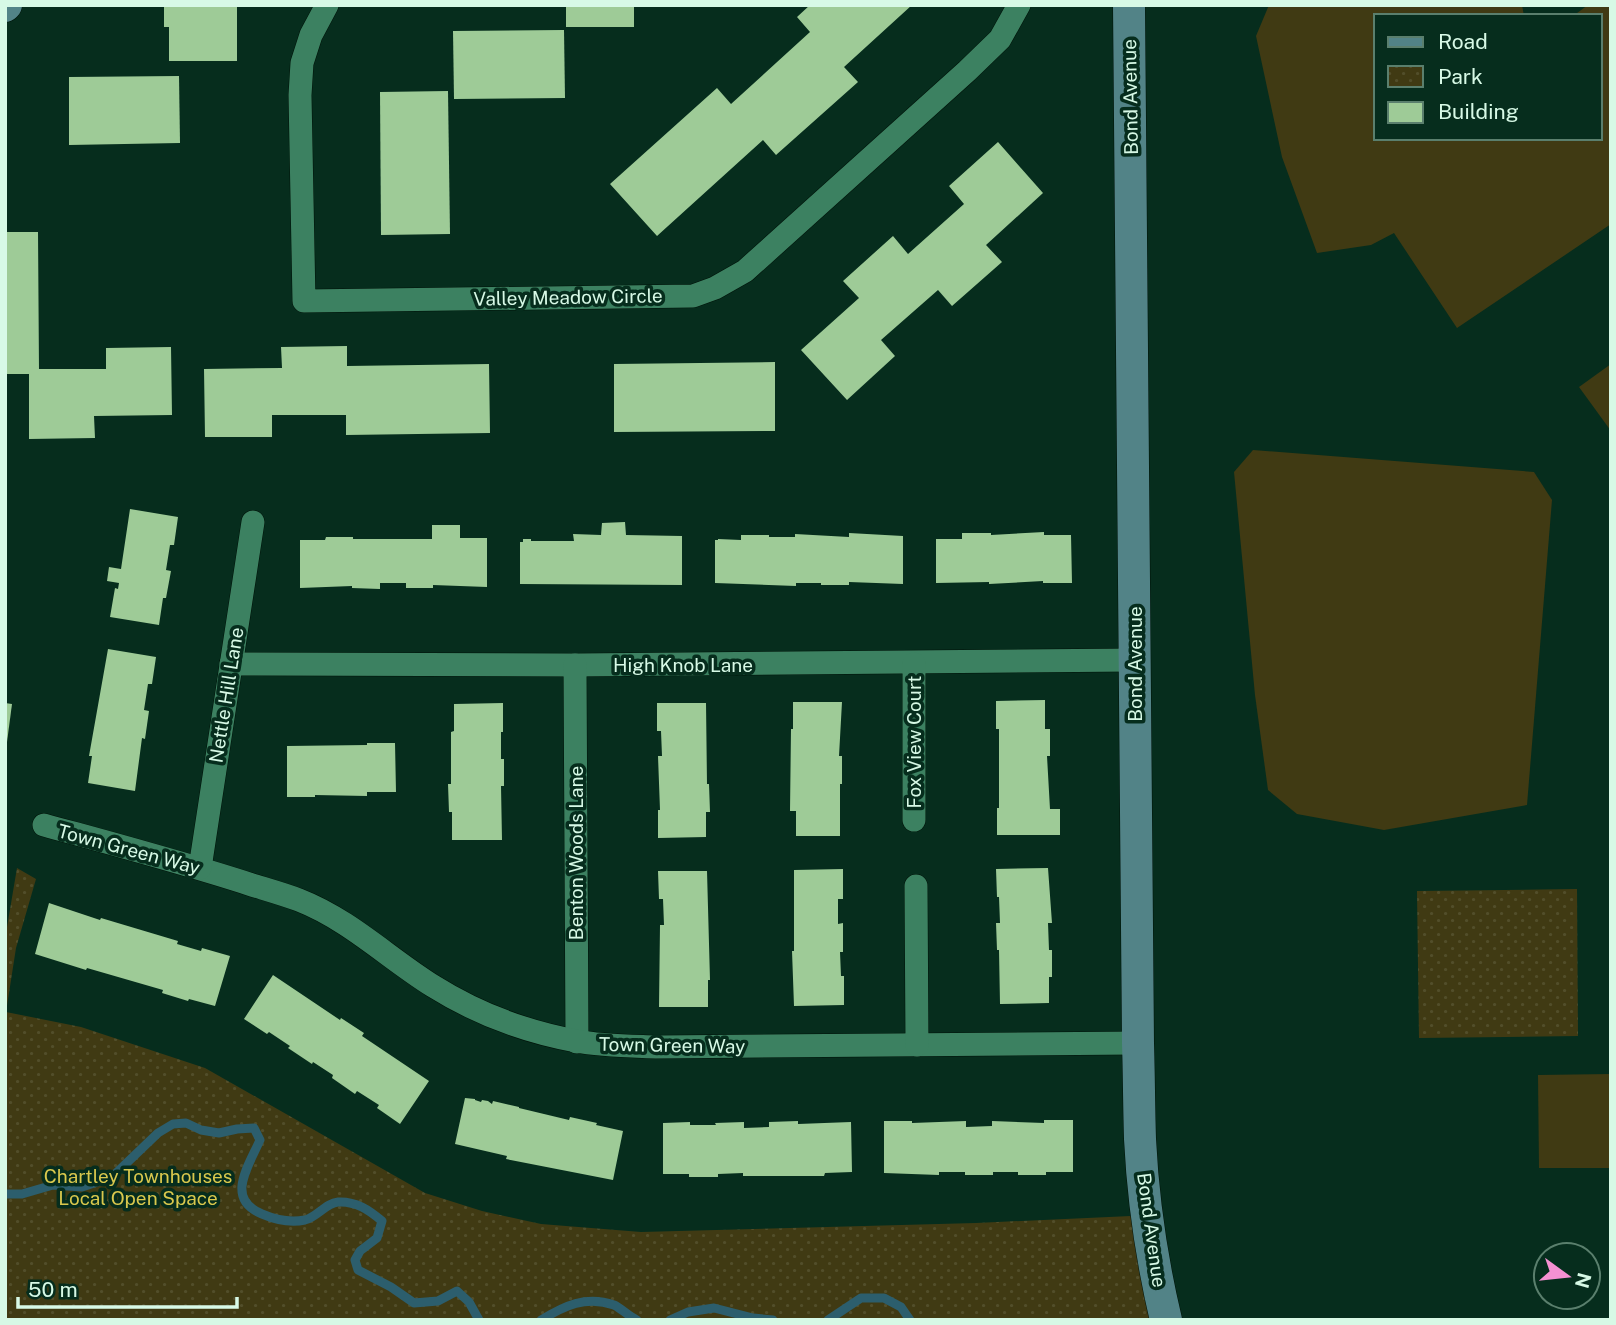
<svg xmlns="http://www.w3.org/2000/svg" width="1616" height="1325" viewBox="0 0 1616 1325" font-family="'Public Sans',sans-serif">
<defs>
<pattern id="park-dots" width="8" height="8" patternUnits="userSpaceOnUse" patternTransform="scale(1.75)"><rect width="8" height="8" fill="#403a13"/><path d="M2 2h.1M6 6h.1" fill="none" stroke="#524e2a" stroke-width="1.8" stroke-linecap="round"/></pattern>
</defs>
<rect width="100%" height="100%" fill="#062d1d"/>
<g fill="#403a13">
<polygon points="1269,5 1522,5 1524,16 1376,16 1376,138 1600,138 1600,16 1573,16 1588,5 1611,5 1611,224 1457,328 1394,233 1371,245 1317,253 1282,157 1256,36"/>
<polygon points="1611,364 1611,431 1579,387"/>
<polygon points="1253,450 1534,472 1552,500 1527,805 1384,830 1297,814 1268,790 1255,695 1234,472"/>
<polygon points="1611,1074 1611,1168 1539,1168 1538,1075"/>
</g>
<g fill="url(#park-dots)">
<polygon points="17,868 36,879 16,948 6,1012 81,1027 205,1068 425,1193 482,1211 541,1224 641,1232 976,1223 1131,1216 1151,1320 5,1320 5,939"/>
<polygon points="1577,889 1578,1036 1419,1038 1417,891"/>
</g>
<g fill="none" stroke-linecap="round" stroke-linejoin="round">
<g stroke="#2c5e6d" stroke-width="9">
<path d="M5,1194h17l31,-9 29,2 30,-10 46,-44 15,-9 13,-1 15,7 18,3 18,-4 17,-1 6,12c-12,27 -35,59 2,74 14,6 28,9 43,6 12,-3 21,-17 33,-18 18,-1 31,8 44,19l-5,17 -17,13 -5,9 3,10 33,17 23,16 24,-2 19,-10 12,11 10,18"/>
<path d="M541,1320c23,-14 45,-25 73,-15 7,3 14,11 23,15"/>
<polyline points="670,1320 688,1312 714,1308 753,1318 773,1320"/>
<polyline points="828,1320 861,1298 884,1298 901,1307 910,1320"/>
</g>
</g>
<g fill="#9ecb97">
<polygon points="164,5 237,5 237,61 169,61 169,27 164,27"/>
<rect x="566" y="5" width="68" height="22"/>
<polygon points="810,5 912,5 844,67 858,82 776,155 763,140 657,236 610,184 717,88 731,104 810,32 797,17"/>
<polygon points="564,30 565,98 454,99 453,31"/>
<polygon points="179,76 180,143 69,145 69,77"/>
<polygon points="448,91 450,234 381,235 380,92"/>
<polygon points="998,142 1043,193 986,245 1002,262 952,306 938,290 881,340 895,356 847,400 801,350 859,298 843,281 893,236 908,254 964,204 949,186"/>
<polygon points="5,232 38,232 39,369 106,369 106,348 171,347 172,415 94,416 95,438 29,439 29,374 5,374"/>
<polygon points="347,346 347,366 489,364 490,433 346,435 346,415 272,415 272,437 205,437 204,369 282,368 281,347"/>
<polygon points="775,362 775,431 614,432 614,364"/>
<polygon points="130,509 178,517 174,545 170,545 166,570 171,571 166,598 163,598 159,625 110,617 115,588 118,589 119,583 107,581 109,567 121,569"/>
<polygon points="625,522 626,535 682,536 682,585 520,584 520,542 523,542 523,539 531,539 531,541 574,541 573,534 601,535 602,523"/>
<polygon points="432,525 460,525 460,538 487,538 487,587 433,585 433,588 406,588 406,583 380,583 380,589 352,588 352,586 300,588 300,540 325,540 326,537 353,537 353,539 432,539"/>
<polygon points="1044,532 1044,535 1071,535 1072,583 1043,583 1043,581 989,584 989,582 936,583 936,539 962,539 962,533 991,533 991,535"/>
<polygon points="849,533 903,536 903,584 849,582 849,585 821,585 821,583 796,583 796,586 715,583 715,540 718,540 718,539 741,540 741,535 769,535 769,537 795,537 795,534 849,537"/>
<polygon points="108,649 156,657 152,684 148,684 144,710 149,711 145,739 142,738 135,791 88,783 92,756 89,756"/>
<polygon points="1045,700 1045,729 1050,729 1050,756 1047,756 1050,809 1060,809 1060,835 997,835 997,808 999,808 999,729 996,729 996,701"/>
<polygon points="793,702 842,702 839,756 842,756 842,784 840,784 840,836 796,836 796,811 790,811 791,729 793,729"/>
<polygon points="5,703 12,704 7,742 5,742"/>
<polygon points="503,703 503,732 501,732 501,759 504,759 504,786 501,786 502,840 452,840 452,812 449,812 448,784 451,784 451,732 454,731 454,704"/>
<polygon points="657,703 706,703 707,784 709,784 710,812 706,812 706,837 658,838 658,810 660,810 658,756 662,756 661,731 657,731"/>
<polygon points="367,743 395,743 396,792 367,792 367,796 315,795 315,797 287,797 287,746 367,745"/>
<polygon points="1048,868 1052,923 1048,923 1049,950 1052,950 1052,977 1049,977 1049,1003 1000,1004 999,950 997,950 996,923 1000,923 999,897 997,897 996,869"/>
<polygon points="843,869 843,899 838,899 838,924 843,923 843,952 840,952 841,976 844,976 844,1005 794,1006 792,951 794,951 794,870"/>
<polygon points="658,871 707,871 710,980 708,980 708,1007 659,1007 660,925 664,925 663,899 659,899"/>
<polygon points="49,903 100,920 101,918 178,941 177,944 201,951 202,948 230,956 215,1006 189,999 188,1001 162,993 163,990 87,968 86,970 35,954"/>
<polygon points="273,975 340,1020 341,1018 364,1033 362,1036 429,1081 400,1124 377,1108 379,1105 357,1091 355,1094 332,1078 333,1075 313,1062 312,1064 288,1048 290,1046 269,1032 267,1034 244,1019"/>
<polygon points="465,1098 475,1099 475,1100 481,1102 482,1100 488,1101 492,1104 493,1101 519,1107 519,1108 569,1120 570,1117 597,1123 596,1125 623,1131 613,1180 506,1159 507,1156 455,1144"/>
<polygon points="1044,1120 1073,1120 1073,1172 1046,1172 1046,1175 1018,1175 1018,1172 993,1172 993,1175 965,1175 965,1172 939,1172 939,1175 884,1173 884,1121 912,1121 912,1123 966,1121 966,1127 992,1126 992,1121 1044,1123"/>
<polygon points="798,1121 798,1124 851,1122 852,1172 825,1173 824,1176 743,1176 743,1173 718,1174 718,1177 689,1177 689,1174 663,1174 663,1123 690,1122 690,1125 716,1125 715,1123 744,1122 744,1128 769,1127 769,1122"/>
</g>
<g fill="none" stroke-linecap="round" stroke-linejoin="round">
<g stroke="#011309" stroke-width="24">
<g id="street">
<polyline points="327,5 311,35 302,63 300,95 304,301 693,296 715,288 745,271 967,71 1000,39 1019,5"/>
<polyline points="231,664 575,665 1135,660"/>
<polyline points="575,665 577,1042"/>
<polyline points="914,820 914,664"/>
<path d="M44,825c69,19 137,37 205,59 16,5 34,10 50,16 51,20 89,58 134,86 43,27 94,46 143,55 26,5 53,5 80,6l482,-4"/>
<polyline points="200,868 253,522"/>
<polyline points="916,886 917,1045"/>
</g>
</g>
<g stroke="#011309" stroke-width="33">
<g id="secondary">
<path d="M1129,5l9,1038c1,32 1,64 2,96 3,61 12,122 26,181"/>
<polyline points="5,6 6,5"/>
</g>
</g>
<use href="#street" stroke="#3c8161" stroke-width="23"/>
<use href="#secondary" stroke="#528387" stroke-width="32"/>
</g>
<g text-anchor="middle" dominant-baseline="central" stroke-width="7" stroke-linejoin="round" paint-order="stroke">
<g font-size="19" fill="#d7f9e6" stroke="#062d1d">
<text transform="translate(1130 97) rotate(-91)">Bond Avenue</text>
<text transform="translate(568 297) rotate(-1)">Valley Meadow Circle</text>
<text transform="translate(1135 664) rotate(-90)">Bond Avenue</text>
<text x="683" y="665">High Knob Lane</text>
<text transform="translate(226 695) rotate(-81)">Nettle Hill Lane</text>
<text transform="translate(914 742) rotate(-90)">Fox View Court</text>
<text transform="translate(129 849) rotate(15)">Town Green Way</text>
<text transform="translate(576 853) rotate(-90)">Benton Woods Lane</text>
<text transform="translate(672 1045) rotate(1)">Town Green Way</text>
<text transform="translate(1152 1230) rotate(82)">Bond Avenue</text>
</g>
<g font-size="19" fill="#d9c84d" stroke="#062d1d">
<text x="138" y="1176">Chartley Townhouses<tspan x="138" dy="22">Local Open Space</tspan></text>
</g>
</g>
<rect width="1616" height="1325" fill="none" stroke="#d7f9e6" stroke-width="14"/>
<rect x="1374" y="14" width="228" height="126" fill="#062d1d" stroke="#5a7f6d" stroke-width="2"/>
<rect x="1388" y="37" width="35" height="10" fill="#528387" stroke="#5a7f6d" stroke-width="2"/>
<text x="1438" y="49" font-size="21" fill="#d7f9e6">Road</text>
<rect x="1388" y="66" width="35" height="21" fill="url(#park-dots)" stroke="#5a7f6d" stroke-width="2"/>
<text x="1438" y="84" font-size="21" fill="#d7f9e6">Park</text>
<rect x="1388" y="102" width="35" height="21" fill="#9ecb97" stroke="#5a7f6d" stroke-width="2"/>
<text x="1438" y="119" font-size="21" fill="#d7f9e6">Building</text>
<g transform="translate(1567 1276) rotate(105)"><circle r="33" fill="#062d1d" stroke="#5a7f6d" stroke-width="2"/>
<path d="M0-5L12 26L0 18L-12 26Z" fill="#f591d2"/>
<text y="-10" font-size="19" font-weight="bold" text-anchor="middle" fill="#d7f9e6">N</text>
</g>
<path d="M18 1297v10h219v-10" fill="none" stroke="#d7f9e6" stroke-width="3.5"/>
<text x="28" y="1297" font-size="21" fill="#d7f9e6" stroke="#062d1d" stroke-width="5" paint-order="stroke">50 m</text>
</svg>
